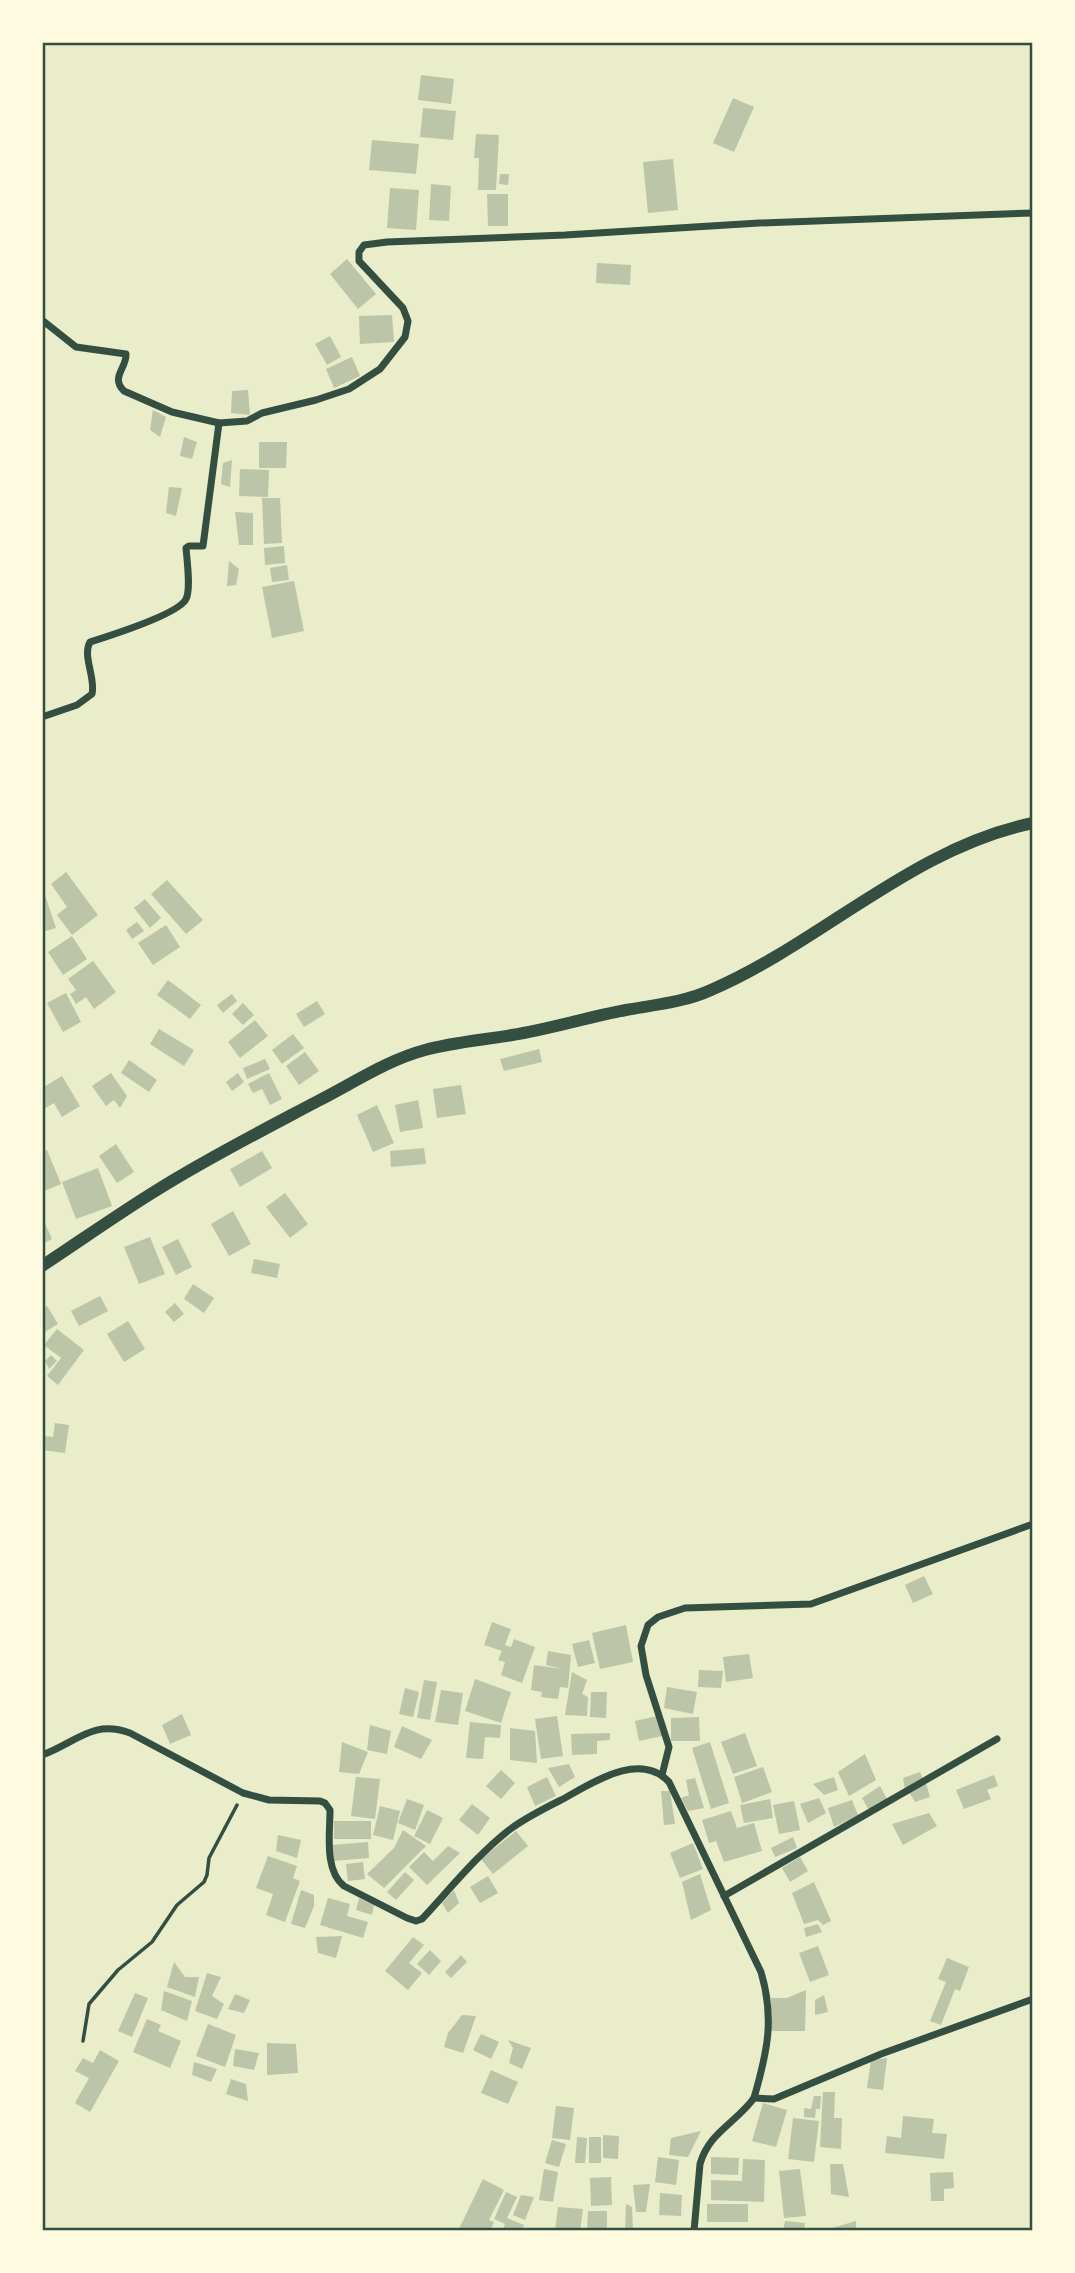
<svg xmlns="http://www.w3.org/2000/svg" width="1075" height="2273" viewBox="0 0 1075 2273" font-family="'Titillium Web',sans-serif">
<rect width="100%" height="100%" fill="#e9edc9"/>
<g fill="#bcc5a7">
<polygon points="421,75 454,79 451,104 418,100"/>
<polygon points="733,98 754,107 734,152 713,143"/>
<polygon points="423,108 456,111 453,140 420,137"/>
<polygon points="476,134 499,135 496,190 478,190 479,158 474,158"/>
<polygon points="372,140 419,144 416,174 369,170"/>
<polygon points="673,159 678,210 648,213 643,162"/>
<polygon points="500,174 509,174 508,185 499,184"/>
<polygon points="431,184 451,186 449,221 429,220"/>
<polygon points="390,188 419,190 416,230 387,228"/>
<polygon points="487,194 508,194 508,226 488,226"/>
<polygon points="347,259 376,294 358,309 330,274"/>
<polygon points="597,263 631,265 630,285 596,283"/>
<polygon points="392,315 394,342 360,344 359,316"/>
<polygon points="330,336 341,357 327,365 315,344"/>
<polygon points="352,357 360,376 334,388 326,369"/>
<polygon points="248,390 250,415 231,413 232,391"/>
<polygon points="153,410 166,417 160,437 150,430"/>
<polygon points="184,437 197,442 192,459 180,456"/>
<polygon points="259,442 287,442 286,468 259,468"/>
<polygon points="232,460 230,487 221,484 223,463"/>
<polygon points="240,469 269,470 268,497 239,496"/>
<polygon points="169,487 182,488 176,516 166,513"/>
<polygon points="262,498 280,498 282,543 264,544"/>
<polygon points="235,512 253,513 253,545 239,545"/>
<polygon points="284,546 285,563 265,565 264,548"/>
<polygon points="229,561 239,569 236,585 227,586"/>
<polygon points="287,565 289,580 272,582 270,568"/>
<polygon points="294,581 304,631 272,638 262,587"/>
<polygon points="66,872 98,915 72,935 57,915 67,907 51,884"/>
<polygon points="167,880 203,920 186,934 151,894"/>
<polygon points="42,886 56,928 42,932"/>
<polygon points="145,899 161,918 150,928 134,908"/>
<polygon points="137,922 144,931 132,939 126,930"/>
<polygon points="166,925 180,947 153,965 138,943"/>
<polygon points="72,936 87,959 63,975 48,952"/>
<polygon points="93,961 116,992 94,1009 86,997 76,1004 70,994 76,990 68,979"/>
<polygon points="168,980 201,1005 190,1019 157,995"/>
<polygon points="66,993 81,1022 63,1032 47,1003"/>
<polygon points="232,994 237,1001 223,1013 217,1005"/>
<polygon points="317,1001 325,1014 304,1027 296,1014"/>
<polygon points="243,1003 254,1015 243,1025 232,1014"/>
<polygon points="255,1020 268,1036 240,1058 228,1042"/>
<polygon points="159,1029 194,1050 184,1066 150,1044"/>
<polygon points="293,1034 304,1048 282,1064 272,1050"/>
<polygon points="539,1049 542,1062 504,1071 500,1059"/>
<polygon points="305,1052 319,1071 299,1085 286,1066"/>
<polygon points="265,1059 270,1069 247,1079 243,1068"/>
<polygon points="129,1060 157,1080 149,1092 121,1073"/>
<polygon points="111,1073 127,1096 120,1108 114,1100 106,1106 92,1086"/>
<polygon points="238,1073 244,1082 232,1091 226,1082"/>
<polygon points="269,1073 282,1099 270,1105 262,1089 253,1093 248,1084"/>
<polygon points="62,1076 80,1106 62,1117 54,1103 42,1110 42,1088"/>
<polygon points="461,1085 466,1114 437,1118 433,1089"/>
<polygon points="418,1100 423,1128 400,1132 395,1105"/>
<polygon points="377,1105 394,1143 373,1152 357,1115"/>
<polygon points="116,1144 134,1172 117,1183 99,1156"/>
<polygon points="424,1148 426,1164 391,1167 390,1151"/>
<polygon points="47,1150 61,1184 42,1192 42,1152"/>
<polygon points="262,1151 272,1168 240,1187 230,1169"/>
<polygon points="98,1168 112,1206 76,1219 62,1182"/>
<polygon points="285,1193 308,1224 290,1238 266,1207"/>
<polygon points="233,1211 251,1244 229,1256 211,1224"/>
<polygon points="44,1221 52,1239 42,1244 42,1222"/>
<polygon points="150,1237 165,1274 139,1284 124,1247"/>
<polygon points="178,1239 192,1267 176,1275 162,1247"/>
<polygon points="254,1259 280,1264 277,1278 251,1273"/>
<polygon points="193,1284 214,1298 204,1313 184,1299"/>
<polygon points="100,1296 108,1311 79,1326 71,1311"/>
<polygon points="175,1303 184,1314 174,1322 165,1312"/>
<polygon points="47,1306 58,1324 43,1333 42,1309"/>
<polygon points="128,1321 145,1349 124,1362 107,1334"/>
<polygon points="57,1329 84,1350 58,1385 47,1376 61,1358 44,1345"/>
<polygon points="51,1355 57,1361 49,1369 45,1361"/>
<polygon points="55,1423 69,1425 65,1453 42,1450 44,1436 53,1437"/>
<polygon points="924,1576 933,1594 913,1603 905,1585"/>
<polygon points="492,1622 511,1629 505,1645 511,1647 514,1639 535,1647 522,1683 501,1675 505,1662 498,1660 502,1651 484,1645"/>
<polygon points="626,1625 633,1662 600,1669 592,1633"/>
<polygon points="589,1640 595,1663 578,1667 572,1644"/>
<polygon points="548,1651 571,1655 568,1688 560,1687 558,1699 541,1697 542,1692 531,1690 534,1665 563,1669 546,1665"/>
<polygon points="749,1654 753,1678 726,1682 723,1657"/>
<polygon points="699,1670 723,1671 721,1688 698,1687"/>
<polygon points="572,1672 587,1680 582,1694 588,1697 587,1716 565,1715"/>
<polygon points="475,1679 511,1692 501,1723 465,1711"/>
<polygon points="424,1680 437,1682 430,1720 417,1718"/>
<polygon points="667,1687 697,1692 693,1714 664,1708"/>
<polygon points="405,1688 419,1692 413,1717 399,1714"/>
<polygon points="441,1690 463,1693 458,1725 435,1722"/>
<polygon points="591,1692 607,1692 606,1718 590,1717"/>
<polygon points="182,1714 191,1735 170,1744 162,1725"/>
<polygon points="557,1716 563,1756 541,1759 535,1719"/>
<polygon points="657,1716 662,1736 639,1741 635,1721"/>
<polygon points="699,1717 700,1741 671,1741 671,1718"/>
<polygon points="470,1722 501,1725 500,1738 485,1737 483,1759 466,1758"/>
<polygon points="370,1725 391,1731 387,1754 367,1750"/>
<polygon points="402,1726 432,1740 421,1759 394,1747"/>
<polygon points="510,1728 535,1731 537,1763 510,1760"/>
<polygon points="610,1733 610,1740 597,1741 597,1754 572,1755 571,1734"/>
<polygon points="745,1733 757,1766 733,1774 721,1742"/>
<polygon points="342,1742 368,1752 359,1774 339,1772"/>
<polygon points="710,1742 729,1803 711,1809 692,1748"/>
<polygon points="865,1754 876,1780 849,1796 838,1772"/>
<polygon points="569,1764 575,1777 559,1787 548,1768"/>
<polygon points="763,1767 772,1792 742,1803 734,1777"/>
<polygon points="501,1770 515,1783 501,1799 486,1786"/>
<polygon points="920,1772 923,1779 905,1789 903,1778"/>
<polygon points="994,1775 998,1786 987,1790 991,1799 964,1809 956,1790"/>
<polygon points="356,1777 380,1779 375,1819 351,1816"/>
<polygon points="547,1777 556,1796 535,1806 527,1787"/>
<polygon points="834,1777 838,1790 824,1795 813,1784"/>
<polygon points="695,1778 704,1808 688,1811 681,1798 689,1795 686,1780"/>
<polygon points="926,1783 930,1797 915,1802 909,1792"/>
<polygon points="880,1786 887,1799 869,1810 862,1798"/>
<polygon points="661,1791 670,1791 675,1824 664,1825"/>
<polygon points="819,1798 826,1813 808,1823 800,1804"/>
<polygon points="407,1799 424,1805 415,1830 398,1823"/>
<polygon points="770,1799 773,1818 744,1823 740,1805"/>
<polygon points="852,1800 858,1815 834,1827 828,1808"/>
<polygon points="794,1801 800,1830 779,1834 773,1805"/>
<polygon points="472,1804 490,1818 478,1835 459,1820"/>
<polygon points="380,1806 400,1811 393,1840 373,1835"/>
<polygon points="427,1810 443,1818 430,1844 414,1836"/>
<polygon points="731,1811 737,1828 754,1823 762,1851 724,1862 716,1841 709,1843 702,1820"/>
<polygon points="929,1813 937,1826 903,1845 892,1824"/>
<rect x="334" y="1821" width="37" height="18"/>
<polygon points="403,1830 426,1846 384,1888 367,1874 394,1848"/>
<polygon points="516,1831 528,1846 493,1874 481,1859"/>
<polygon points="278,1835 301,1840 297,1858 276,1851"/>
<polygon points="793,1837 797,1848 775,1857 771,1848"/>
<polygon points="368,1842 369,1858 333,1861 332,1845"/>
<polygon points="693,1843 703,1869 680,1878 670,1853"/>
<polygon points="448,1846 460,1853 427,1885 409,1867 424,1852 433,1861"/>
<polygon points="268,1856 297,1866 293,1878 300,1881 285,1922 266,1915 273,1894 256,1888"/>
<polygon points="800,1857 808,1871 790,1882 782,1868"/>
<polygon points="363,1862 365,1879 348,1881 346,1864"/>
<polygon points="405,1872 414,1880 396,1900 387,1892"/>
<polygon points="700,1874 711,1910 691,1920 682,1882"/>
<polygon points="488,1876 498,1893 480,1903 470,1887"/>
<polygon points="814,1882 831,1921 823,1925 818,1920 804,1924 792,1893"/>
<polygon points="301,1890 314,1895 314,1906 305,1928 291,1924"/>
<polygon points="454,1890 459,1903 448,1913 442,1903"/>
<polygon points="328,1898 350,1904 347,1916 368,1922 363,1938 320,1925"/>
<polygon points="359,1898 374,1905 372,1915 356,1910"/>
<polygon points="818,1924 822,1932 806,1937 804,1928"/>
<polygon points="342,1936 336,1958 318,1953 316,1937"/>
<polygon points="413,1937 424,1945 409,1963 422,1973 408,1990 385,1971"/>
<polygon points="818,1946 829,1975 810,1982 799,1953"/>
<polygon points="430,1950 441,1961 429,1975 417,1964"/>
<polygon points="461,1955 467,1962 451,1978 445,1972"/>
<polygon points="947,1958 969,1967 960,1991 955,1989 941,2025 930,2021 946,1982 938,1979"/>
<polygon points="174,1962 185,1977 199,1977 195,1997 167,1987"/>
<polygon points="207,1973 221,1977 212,1996 224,2004 217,2019 195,2011"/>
<polygon points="806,1990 805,2031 771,2031 771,1998 787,1998"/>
<polygon points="164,1991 192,2001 187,2021 161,2010"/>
<polygon points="135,1993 148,1998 132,2037 118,2031"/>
<polygon points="235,1994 250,2000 244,2013 228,2009"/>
<polygon points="824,1995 828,2012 815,2015 815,2000"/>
<polygon points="462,2015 476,2016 463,2053 444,2047 448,2033"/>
<polygon points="147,2019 161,2025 158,2031 181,2041 170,2068 133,2052"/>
<polygon points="208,2024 236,2035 225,2067 196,2056"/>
<polygon points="481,2034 499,2042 491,2059 473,2050"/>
<polygon points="508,2040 531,2048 522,2069 509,2063 513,2048"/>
<polygon points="267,2043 296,2044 298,2073 267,2075"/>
<polygon points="235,2049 259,2053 254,2070 233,2066"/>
<polygon points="100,2050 119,2061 90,2112 75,2103 89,2078 75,2071 83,2058 93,2063"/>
<polygon points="887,2058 883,2090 867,2088 871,2060"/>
<polygon points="194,2062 217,2069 211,2082 192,2075"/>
<polygon points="491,2070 518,2082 508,2104 481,2093"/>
<polygon points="231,2079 246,2084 248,2101 226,2094"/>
<polygon points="823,2092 835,2092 834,2118 842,2118 841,2149 820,2147"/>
<polygon points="814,2096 821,2096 820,2109 816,2109 815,2118 804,2117 804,2108 811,2109"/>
<polygon points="763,2103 787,2110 776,2147 752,2141"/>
<polygon points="556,2106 574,2108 570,2140 552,2138"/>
<polygon points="903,2116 934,2119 932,2133 947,2134 944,2159 885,2153 887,2136 901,2138"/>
<polygon points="793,2118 819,2121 814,2162 788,2159"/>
<polygon points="701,2131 688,2157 669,2155 671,2138"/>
<polygon points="603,2135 619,2136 618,2159 603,2158"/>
<polygon points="577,2137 587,2138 585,2163 575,2163"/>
<rect x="589" y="2137" width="12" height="26"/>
<polygon points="552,2140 566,2144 559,2167 545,2163"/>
<polygon points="658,2157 679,2160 676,2185 655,2182"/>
<polygon points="711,2157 739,2158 738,2175 711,2174"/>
<polygon points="743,2159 765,2160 764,2202 711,2200 711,2180 742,2181"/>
<polygon points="830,2164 843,2164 849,2197 831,2194"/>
<polygon points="544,2169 558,2172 553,2202 539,2200"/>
<polygon points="800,2169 806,2216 784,2218 779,2171"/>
<polygon points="953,2172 954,2188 944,2189 944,2201 931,2201 930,2173"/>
<polygon points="611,2177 612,2205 591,2206 590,2178"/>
<polygon points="483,2179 504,2190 489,2220 494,2222 490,2231 458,2231"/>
<polygon points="650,2184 646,2212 636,2212 633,2185"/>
<polygon points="506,2192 517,2197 507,2218 524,2225 521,2231 502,2231 505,2224 494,2219"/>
<polygon points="660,2193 682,2195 681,2216 659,2215"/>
<polygon points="521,2195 534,2197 525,2220 513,2215"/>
<polygon points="626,2204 632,2207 633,2231 625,2231"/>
<rect x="707" y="2204" width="41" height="18"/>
<polygon points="558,2207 583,2209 580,2231 555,2231"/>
<polygon points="588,2211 607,2211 607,2231 587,2231"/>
<polygon points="785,2221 805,2223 804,2231 783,2231"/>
<polygon points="856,2221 856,2231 832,2231 832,2228"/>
</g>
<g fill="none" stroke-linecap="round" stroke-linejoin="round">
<polyline stroke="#344e41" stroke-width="3.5" points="83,2041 89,2004 118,1970 152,1942 177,1905 204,1882 207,1875 209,1858 237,1805"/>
<g stroke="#344e41" stroke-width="7">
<path d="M42,320l34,27 50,7c1,14 -16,23 -2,37l48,21 47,11 28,-2 15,-8 54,-13 33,-11 31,-20 25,-32 3,-16 -5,-13 -44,-47v-9l5,-7 23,-3 178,-7 194,-12 274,-10"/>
<path d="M42,717l35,-12 15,-11c4,-16 -10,-38 -2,-52 19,-6 89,-28 96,-43 5,-9 1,-39 0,-51l3,-2h14l16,-123"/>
<path d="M42,1755c34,-12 50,-36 88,-22l113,60 26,7 51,1 5,2 5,7c0,24 -6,60 14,76l63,32 9,3 6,-2c28,-30 55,-64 87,-89 16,-12 34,-21 52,-30 30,-16 78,-50 108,-18l92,190c14,47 6,81 -7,126 -18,25 -45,34 -54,66l-6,67"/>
<polyline points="662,1775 669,1747 646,1675 641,1646 648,1625 658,1617 685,1608 811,1604 1033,1524"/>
<polyline points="724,1896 997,1739"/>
<polyline points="754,2098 774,2099 881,2054 1033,1999"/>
</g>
<path stroke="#344e41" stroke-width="12" d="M42,1266c38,-25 76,-52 115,-76 51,-32 106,-60 159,-88 36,-18 71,-42 109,-52 29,-8 59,-10 87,-15 38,-6 76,-18 114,-25 28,-5 59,-8 85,-20 111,-48 201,-142 322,-167"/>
</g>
<rect width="1075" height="2273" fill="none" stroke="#fefae0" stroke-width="88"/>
<rect x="44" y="44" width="987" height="2185" fill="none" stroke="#344e41" stroke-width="2.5"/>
</svg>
